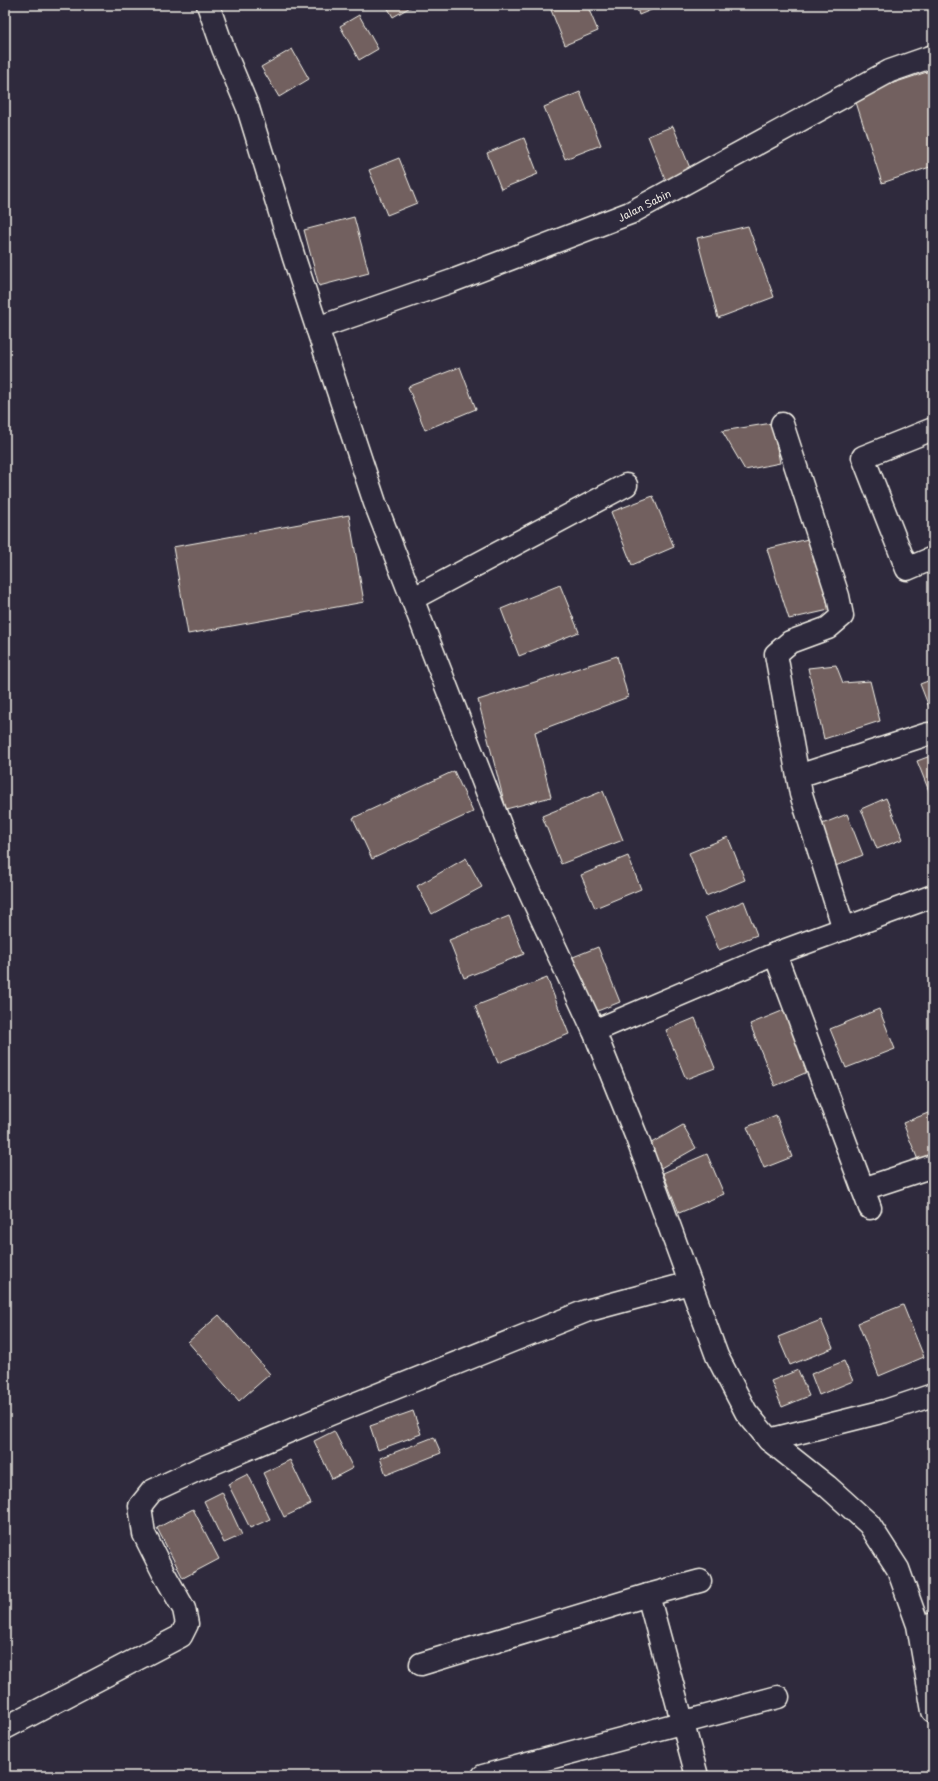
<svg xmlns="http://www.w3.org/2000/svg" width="938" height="1781" viewBox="0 0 938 1781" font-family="'Playpen Sans',sans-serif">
<rect width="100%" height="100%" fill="#2f2a3d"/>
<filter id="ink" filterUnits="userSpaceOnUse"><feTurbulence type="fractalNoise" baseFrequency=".025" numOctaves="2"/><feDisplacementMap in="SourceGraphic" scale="8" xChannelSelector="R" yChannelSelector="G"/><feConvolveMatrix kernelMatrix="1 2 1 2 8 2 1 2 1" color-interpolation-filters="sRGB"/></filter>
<g filter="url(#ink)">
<g fill="#72615f" stroke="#f4f1e8">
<polygon points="386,5 414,5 393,17"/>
<polygon points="549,5 587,5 598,31 565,45"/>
<polygon points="636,5 663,5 639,15"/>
<polygon points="359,15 378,49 359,60 340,26"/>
<polygon points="292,49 309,79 279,97 261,67"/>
<polygon points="933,70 933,166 882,183 854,96"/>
<polygon points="580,92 601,145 565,159 544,107"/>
<polygon points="673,126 692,173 667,184 648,136"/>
<polygon points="524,138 538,174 501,189 487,153"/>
<polygon points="399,158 417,203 387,215 369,170"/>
<polygon points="354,217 369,273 319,286 304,230"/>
<polygon points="748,226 774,297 718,318 697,238"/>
<polygon points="460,367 476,409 425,430 408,387"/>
<polygon points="772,423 780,463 745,470 722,431"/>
<polygon points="653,496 674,547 632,565 611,512"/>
<polygon points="349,515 364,602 188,634 173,547"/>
<polygon points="812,538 829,610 789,619 767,549"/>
<polygon points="560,585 579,632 519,656 501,609"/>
<polygon points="617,656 628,697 535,732 551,797 506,809 478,700"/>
<polygon points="836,665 843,683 870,681 880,721 824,739 808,668"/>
<polygon points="933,679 933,706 929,707 920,684"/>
<polygon points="933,755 933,801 917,761"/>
<polygon points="454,771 473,812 372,859 353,818"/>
<polygon points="603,791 623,840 561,864 542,816"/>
<polygon points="886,798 903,839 877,849 861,809"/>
<polygon points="847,814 863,855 833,867 817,826"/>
<polygon points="728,837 745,880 706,896 689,853"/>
<polygon points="628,856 641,889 595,908 581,875"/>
<polygon points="466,858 482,887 432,914 417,886"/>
<polygon points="744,901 757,935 719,950 705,917"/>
<polygon points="509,916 524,954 464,978 449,940"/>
<polygon points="598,947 620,1002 590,1014 568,959"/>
<polygon points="547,978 569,1034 498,1063 475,1006"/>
<polygon points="787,1009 812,1070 775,1086 750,1024"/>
<polygon points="879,1009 895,1049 846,1068 830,1029"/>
<polygon points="695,1018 715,1068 686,1079 666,1030"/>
<polygon points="933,1111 933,1160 920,1165 903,1123"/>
<polygon points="776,1115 792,1157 764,1168 747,1127"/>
<polygon points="683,1125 696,1148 659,1169 646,1146"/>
<polygon points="707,1154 724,1194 679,1213 663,1173"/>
<polygon points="903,1305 924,1357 879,1376 858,1323"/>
<polygon points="219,1315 270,1374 239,1401 188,1342"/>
<polygon points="821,1320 833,1348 790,1365 778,1337"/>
<polygon points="844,1361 853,1381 819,1395 811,1374"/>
<polygon points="798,1370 809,1396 782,1407 771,1381"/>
<polygon points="413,1411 421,1434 378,1450 370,1426"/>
<polygon points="334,1431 353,1468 332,1479 314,1441"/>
<polygon points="434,1437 441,1453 386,1475 380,1458"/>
<polygon points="290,1460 311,1504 284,1517 263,1473"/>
<polygon points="248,1474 270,1519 250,1528 228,1484"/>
<polygon points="222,1492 242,1535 224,1543 204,1501"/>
<polygon points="193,1509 219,1559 183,1578 157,1528"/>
</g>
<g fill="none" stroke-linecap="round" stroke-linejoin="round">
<g stroke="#f4f1e8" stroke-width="17">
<polyline id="lane" points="918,1625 933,1620"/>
</g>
<g stroke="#f4f1e8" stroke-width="25">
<g id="street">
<polyline points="208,5 223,48 248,108 294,258 375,503 509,848 594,1031 637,1138 717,1356 746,1412 769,1440 827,1486 869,1524 898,1569 918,1625 933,1711"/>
<polyline points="317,328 452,281 630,213 890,71 933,56"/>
<polyline points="782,424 838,596 842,616 828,628 790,642 776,654 801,794 844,929"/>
<polyline points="933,429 863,457 907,569 933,558"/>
<polyline points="412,599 626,485"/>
<polyline points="798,776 928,734"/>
<polyline points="775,954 870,1208"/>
<polyline points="594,1031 775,954 933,896"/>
<polyline points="863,1189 933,1166"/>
<polyline points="769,1440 885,1411 933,1395"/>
<polyline points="648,1595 697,1776"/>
<polyline points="421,1664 648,1595 700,1581"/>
<polyline points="5,1728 181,1636 187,1624 184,1609 163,1572 144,1534 140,1506 152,1491 197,1470 330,1414 586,1311 690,1283"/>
<polyline points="483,1776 778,1697"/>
</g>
</g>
<use href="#lane" stroke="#2f2a3d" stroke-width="14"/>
<use href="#street" stroke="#2f2a3d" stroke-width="22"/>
</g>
</g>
<g text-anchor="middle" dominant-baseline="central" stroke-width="3" stroke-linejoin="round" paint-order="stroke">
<g font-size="10" fill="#f4f1e8" stroke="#2f2a3d">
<text transform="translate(644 205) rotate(-27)">Jalan Sabin</text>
</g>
</g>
<rect width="938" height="1781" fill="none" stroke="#2f2a3d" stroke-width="20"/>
<rect x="10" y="10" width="918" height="1761" fill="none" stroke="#f4f1e8" stroke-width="1.5" filter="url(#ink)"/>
</svg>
